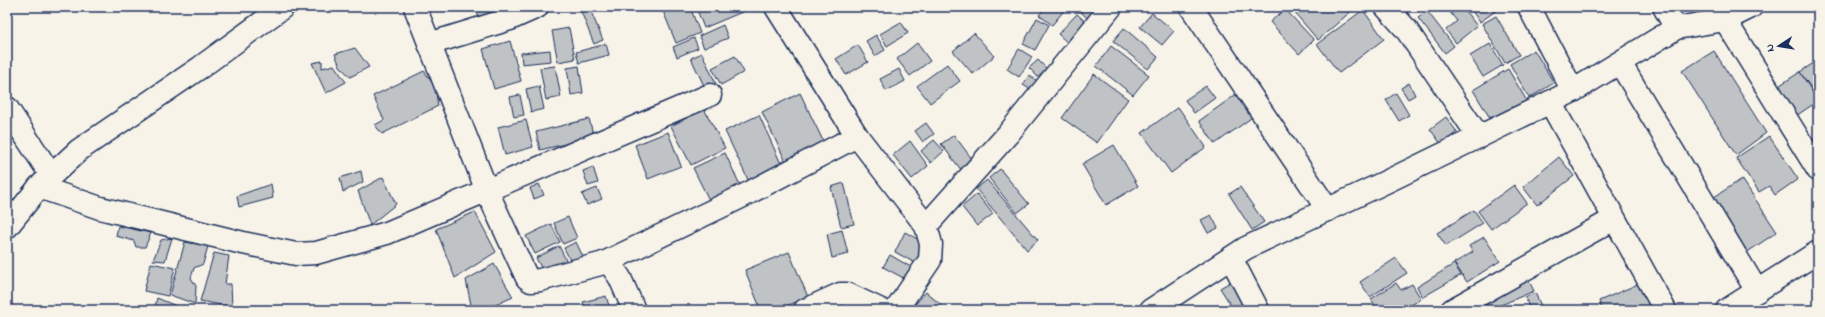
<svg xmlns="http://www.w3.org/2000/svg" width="1825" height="317" viewBox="0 0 1825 317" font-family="'Indie Flower',sans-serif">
<rect width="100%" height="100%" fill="#f7f3e8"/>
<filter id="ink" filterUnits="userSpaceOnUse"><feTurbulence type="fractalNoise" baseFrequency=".025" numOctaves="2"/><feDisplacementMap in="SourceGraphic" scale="8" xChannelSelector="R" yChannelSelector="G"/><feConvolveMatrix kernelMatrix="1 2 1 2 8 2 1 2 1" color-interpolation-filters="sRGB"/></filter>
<g filter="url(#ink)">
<g fill="#c0c3c5" stroke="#1b2f5e">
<polygon points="474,7 491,7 494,13 480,19"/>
<polygon points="584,7 589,7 603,40 594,44 580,9"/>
<polygon points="674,7 690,7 700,33 676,43 663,11"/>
<polygon points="696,7 754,7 704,28"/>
<polygon points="1046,7 1067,7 1052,25 1039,15"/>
<polygon points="1086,7 1103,7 1090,21 1081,12"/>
<polygon points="1300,7 1356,7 1318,40 1294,12"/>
<polygon points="1446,7 1462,7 1477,26 1456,43 1446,30 1457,21"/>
<polygon points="1469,7 1501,7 1480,22"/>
<polygon points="1285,9 1314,40 1299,54 1270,22"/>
<polygon points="1363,10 1384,39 1339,73 1317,44"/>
<polygon points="1427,11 1454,46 1445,53 1418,18"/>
<polygon points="1152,13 1174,31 1162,45 1140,27"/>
<polygon points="1077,14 1088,24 1069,44 1058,34"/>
<polygon points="1496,16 1519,55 1505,63 1482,24"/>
<polygon points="1037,18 1049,25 1035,50 1023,44"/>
<polygon points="901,22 908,33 887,46 880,34"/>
<polygon points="723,25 728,38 704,48 699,36"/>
<polygon points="569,28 575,59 558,62 552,31"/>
<polygon points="1124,28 1158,57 1148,69 1113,41"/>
<polygon points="974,33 994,56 973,74 953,51"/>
<polygon points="876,35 885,50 875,56 866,41"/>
<polygon points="694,38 698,48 677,57 673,47"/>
<polygon points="510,41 521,81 494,89 483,49"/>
<polygon points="917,43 930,61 910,76 897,59"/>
<polygon points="606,44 609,55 579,63 576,52"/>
<polygon points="1490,44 1503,65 1483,77 1470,56"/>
<polygon points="858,45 868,62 846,75 836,59"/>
<polygon points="1111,46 1149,75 1133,95 1096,66"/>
<polygon points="355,48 369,67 350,77 340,66 335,54"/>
<polygon points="1019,49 1032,57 1019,77 1007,69"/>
<polygon points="550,50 551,61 522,64 521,53"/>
<polygon points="1534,50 1554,83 1529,98 1510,64"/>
<polygon points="1714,51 1766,133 1736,155 1682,71"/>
<polygon points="702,53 716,84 705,88 691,58"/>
<polygon points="735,56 744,72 721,85 712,68"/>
<polygon points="1038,60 1049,71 1040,79 1029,68"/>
<polygon points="1818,60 1818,98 1800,72"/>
<polygon points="322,61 322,68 334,65 346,82 326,93 312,63"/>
<polygon points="947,64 960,81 930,103 917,86"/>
<polygon points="555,66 561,97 546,100 540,68"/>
<polygon points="579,66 583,93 571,95 567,68"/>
<polygon points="899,69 905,81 886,91 880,79"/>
<polygon points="1508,69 1528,103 1493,123 1473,90"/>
<polygon points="424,71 435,86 438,106 382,134 375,125 384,120 373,96"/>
<polygon points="1800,72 1818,101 1790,120 1771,91"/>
<polygon points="1094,74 1128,99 1097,143 1062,118"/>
<polygon points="1029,75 1039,82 1033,91 1023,85"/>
<polygon points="1409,83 1415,95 1408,99 1401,88"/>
<polygon points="539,86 544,109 531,112 526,89"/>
<polygon points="1206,86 1215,98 1194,113 1185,100"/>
<polygon points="800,93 826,147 788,166 762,112"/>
<polygon points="1238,93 1254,116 1215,144 1199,121"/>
<polygon points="1396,93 1409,115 1399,121 1386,100"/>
<polygon points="520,95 524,115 514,117 510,97"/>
<polygon points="1178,107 1206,147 1171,173 1142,133"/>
<polygon points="704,109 725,148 691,165 671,126"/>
<polygon points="759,115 782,166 749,182 725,131"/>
<polygon points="1446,117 1457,132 1441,144 1430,129"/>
<polygon points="589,119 594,137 540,150 536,132"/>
<polygon points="526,120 533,147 505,155 498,127"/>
<polygon points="926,123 934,134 923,142 915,131"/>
<polygon points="668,132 681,166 648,179 635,145"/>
<polygon points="954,135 978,167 966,176 941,144"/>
<polygon points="1769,136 1798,179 1775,195 1769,186 1759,192 1736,158"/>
<polygon points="934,140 944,151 931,163 921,151"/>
<polygon points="910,141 928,166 912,179 893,155"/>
<polygon points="1114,145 1138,186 1106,205 1082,164"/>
<polygon points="725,153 741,187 710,202 693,168"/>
<polygon points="1559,157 1574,176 1537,205 1523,187"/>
<polygon points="593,167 598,183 588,186 583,171"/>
<polygon points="1000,169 1029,204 1017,213 989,178"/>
<polygon points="361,171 363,182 343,192 340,178"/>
<polygon points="383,177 396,204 370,225 358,191"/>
<polygon points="1742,179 1777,232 1746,253 1711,199"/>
<polygon points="987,180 1038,240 1027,250 976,189"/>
<polygon points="844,183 854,224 841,227 831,187"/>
<polygon points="271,184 273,198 239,207 237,196"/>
<polygon points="539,184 544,195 534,199 530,188"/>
<polygon points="1514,185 1527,203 1491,229 1478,211"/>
<polygon points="1240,187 1264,222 1252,230 1229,194"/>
<polygon points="597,188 602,199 587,205 582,194"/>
<polygon points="977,194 993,214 977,226 962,207"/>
<polygon points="1474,210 1483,223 1446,246 1437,233"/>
<polygon points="475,212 496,252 455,278 436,229"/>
<polygon points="1211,215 1218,228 1208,233 1201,220"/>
<polygon points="568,217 577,238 563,244 554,223"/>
<polygon points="551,224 560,242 535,254 526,236"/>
<polygon points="118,226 151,233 145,247 136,247 134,241 116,236"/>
<polygon points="842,230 848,254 832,258 827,234"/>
<polygon points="905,232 928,245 917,264 895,252"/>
<polygon points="1484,237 1500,261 1467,282 1454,263 1473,252 1469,246"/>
<polygon points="172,238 165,261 153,260 161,240"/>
<polygon points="185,242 208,246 203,264 194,268 191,278 196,286 195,304 170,295"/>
<polygon points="576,242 585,261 573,266 564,248"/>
<polygon points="559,246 568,264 545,275 536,258"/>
<polygon points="789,252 808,297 777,310 761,310 745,270"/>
<polygon points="214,253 229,256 225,284 231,284 232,307 200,301"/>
<polygon points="890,255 916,270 909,281 883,267"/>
<polygon points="1396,258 1407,273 1370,297 1360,282"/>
<polygon points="151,263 175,268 168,296 144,291"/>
<polygon points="494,264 513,297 484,310 472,310 466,280"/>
<polygon points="1454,264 1461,275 1423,297 1417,287"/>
<polygon points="1528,279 1534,291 1489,310 1484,298"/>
<polygon points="1234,280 1253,310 1234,310 1220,288"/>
<polygon points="1645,281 1658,310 1602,310 1599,301"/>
<polygon points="1396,283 1401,290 1412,284 1421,299 1403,310 1378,310 1371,299"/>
<polygon points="926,292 941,305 937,310 910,310"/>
<polygon points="1535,293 1543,310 1530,310 1525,297"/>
<polygon points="606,296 610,309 585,310 583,302"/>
<polygon points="157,298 186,310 154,310"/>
</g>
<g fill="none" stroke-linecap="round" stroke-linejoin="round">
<g stroke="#1b2f5e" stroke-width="25">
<g id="minor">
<polyline points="415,7 487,191 527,278 531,281 540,280 604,263 611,265 620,278 634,310"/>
<polyline points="776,7 857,136 926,226 931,244 930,260 896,310"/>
<polyline points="1191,7 1328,210"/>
<polyline points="1386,7 1406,29 1479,137"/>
<polyline points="1529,7 1573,91"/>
<polyline points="1664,7 1676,28"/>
<polyline points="1725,20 1818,170"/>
<polyline points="429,44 510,19 537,7"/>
<polyline points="1620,63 1757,291"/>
<polyline points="1550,102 1665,310"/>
<polyline points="7,108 51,175"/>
<polyline points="39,187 100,208 243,243 296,254 316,253 387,233 710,95"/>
<polyline points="926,226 1008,134 1111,7"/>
<polyline points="7,227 39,187 79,150 201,67 283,7"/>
<polyline points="1231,258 1258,310"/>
<polyline points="604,263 743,196 857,136"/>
<polyline points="805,310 840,294 847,294 881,310"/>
<polyline points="1151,310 1246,248 1392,179 1573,91 1676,28 1725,20 1751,7"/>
<polyline points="1452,310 1614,219"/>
<polyline points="1727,310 1818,252"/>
</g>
</g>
<use href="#minor" stroke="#f7f3e8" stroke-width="22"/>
</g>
</g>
<rect width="1825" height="317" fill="none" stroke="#f7f3e8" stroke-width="24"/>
<rect x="12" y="12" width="1801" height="293" fill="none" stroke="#1b2f5e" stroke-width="1.5" filter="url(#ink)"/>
<g transform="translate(1779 46) rotate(258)" stroke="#f7f3e8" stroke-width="3" paint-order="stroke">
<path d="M0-3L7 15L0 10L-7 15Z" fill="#1b2f5e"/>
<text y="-6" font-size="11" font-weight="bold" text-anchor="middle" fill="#1b2f5e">N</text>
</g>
</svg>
